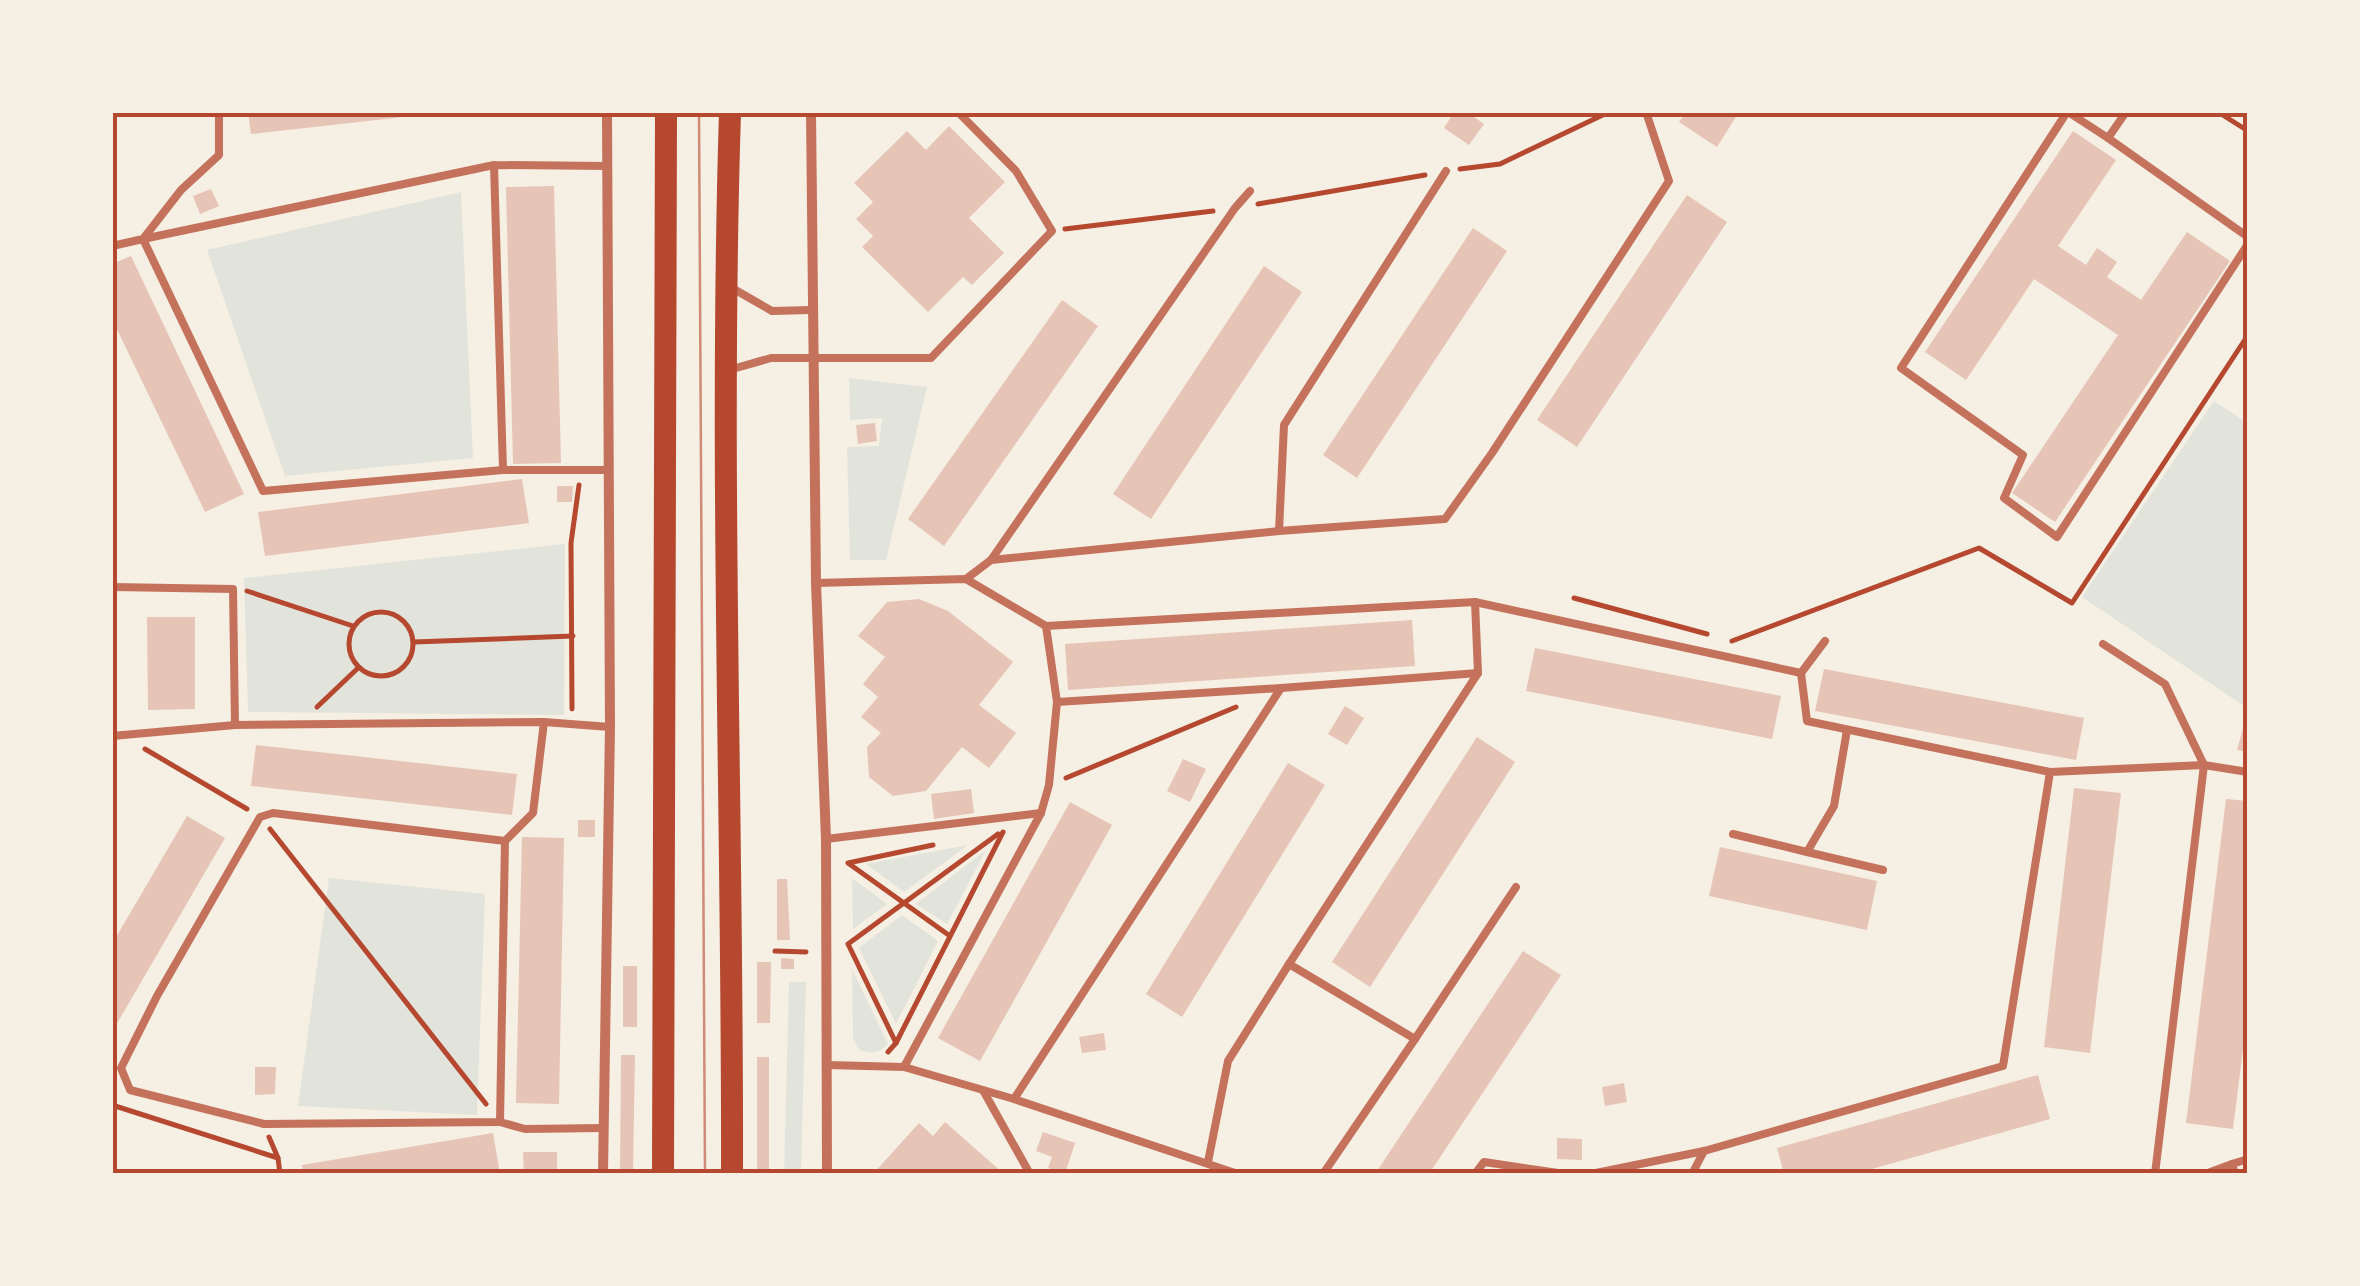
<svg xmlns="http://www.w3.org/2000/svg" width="2360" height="1286" viewBox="0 0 2360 1286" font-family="'Crimson Pro',serif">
<rect width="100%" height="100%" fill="#f6efe4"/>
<g fill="#e2e4dc">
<polygon points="461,192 473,458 285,476 207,250"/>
<polygon points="849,378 927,387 886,560 850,560 847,447 879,446 882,418 850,420"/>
<polygon points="2214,401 2247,423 2247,708 2082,597"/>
<polygon points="565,544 564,715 248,712 244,578"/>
<polygon points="968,845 904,892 866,864"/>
<polygon points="986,850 947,924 916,904"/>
<polygon points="329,878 485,894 477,1115 298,1106"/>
<polygon points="852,878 887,904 853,929"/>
<polygon points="902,915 938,941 896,1024 859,948"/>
<path d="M852,969l36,75c-10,10 -18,10 -30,5l-5,-11z"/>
<polygon points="789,982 806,982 801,1173 784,1173"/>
</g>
<g fill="#e6c5b7">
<polygon points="248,112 421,112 421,115 251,134"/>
<polygon points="1454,112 1467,112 1484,124 1469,145 1444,128"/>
<polygon points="1686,112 1739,112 1717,147 1679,122"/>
<polygon points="949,126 1005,182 969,218 1004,253 972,285 963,277 928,312 862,247 873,236 856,219 873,202 854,183 907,131 926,150"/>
<polygon points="2073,131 2116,160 2058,246 2086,265 2097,248 2117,262 2107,277 2141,300 2187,232 2230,261 2055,522 2012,493 2118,335 2034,279 1966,380 1925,352"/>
<polygon points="554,186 561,463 513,464 506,187"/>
<polygon points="211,189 219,206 200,214 193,196"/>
<polygon points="1687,195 1727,222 1577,447 1537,420"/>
<polygon points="1473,228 1507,251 1357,478 1323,455"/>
<polygon points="131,256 244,494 205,512 112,319 112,264"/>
<polygon points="1264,266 1302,292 1151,519 1113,494"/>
<polygon points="1062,300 1098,326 944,546 908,519"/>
<polygon points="875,423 877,441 858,444 856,425"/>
<polygon points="522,479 529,523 265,556 258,512"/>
<polygon points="557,486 573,486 572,502 557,502"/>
<polygon points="919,599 948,611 1013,662 979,705 1016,733 989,768 962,747 926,791 893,796 869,777 867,747 881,733 861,717 878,697 863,684 885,657 858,636 887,602"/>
<polygon points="147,617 195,617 195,709 148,710"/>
<polygon points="1412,620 1415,666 1068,690 1065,644"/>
<polygon points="1535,648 1781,696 1772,739 1526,691"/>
<polygon points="1824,669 2084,718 2076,760 1815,711"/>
<polygon points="1345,706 1364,718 1347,745 1328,734"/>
<polygon points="2243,728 2248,729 2248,752 2237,750"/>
<polygon points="1477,737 1515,762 1370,987 1332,962"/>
<polygon points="256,745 517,774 512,815 251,786"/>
<polygon points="1183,759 1206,769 1190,802 1167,791"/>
<polygon points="1288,763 1325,785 1182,1017 1146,994"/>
<polygon points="2074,788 2121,793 2090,1053 2044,1047"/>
<polygon points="971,789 974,813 934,819 931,794"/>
<polygon points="2226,799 2248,801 2248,1009 2233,1129 2186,1123"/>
<polygon points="1070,802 1112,825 980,1061 938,1038"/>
<polygon points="187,816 225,838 112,1032 112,944"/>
<rect x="578" y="820" width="17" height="17"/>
<polygon points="522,837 564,838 559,1104 516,1103"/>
<polygon points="1720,847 1877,881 1867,930 1709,896"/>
<polygon points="777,879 787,879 790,940 777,940"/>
<polygon points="1523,951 1561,975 1429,1174 1375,1174"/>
<polygon points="781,958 794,959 794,969 781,969"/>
<polygon points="757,962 771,962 770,1023 757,1023"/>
<rect x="623" y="966" width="14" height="61"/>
<polygon points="1104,1033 1106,1050 1082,1053 1079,1037"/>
<polygon points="621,1055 635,1055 633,1174 620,1174"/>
<rect x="757" y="1057" width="12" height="117"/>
<polygon points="255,1067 276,1067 275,1094 255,1095"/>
<polygon points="2038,1075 2050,1119 1854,1174 1784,1174 1777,1148"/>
<polygon points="1624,1083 1627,1102 1605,1106 1602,1087"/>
<polygon points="945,1122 1004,1174 873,1174 919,1123 933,1136"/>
<polygon points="1043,1132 1075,1143 1065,1174 1048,1168 1052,1157 1036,1151"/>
<polygon points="493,1133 500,1174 303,1174 302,1165"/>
<polygon points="1557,1138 1582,1139 1582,1160 1557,1159"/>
<polygon points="523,1152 557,1152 557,1174 524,1174"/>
</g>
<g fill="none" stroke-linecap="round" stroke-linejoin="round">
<g stroke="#b5482f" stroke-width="5">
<polyline points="2218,112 2248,131"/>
<polyline points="1460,169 1500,164 1609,112"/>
<polyline points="1258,204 1425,175"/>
<polyline points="1065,229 1213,211"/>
<polyline points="247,591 353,626"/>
<polyline points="1574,598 1707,634"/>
<circle cx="381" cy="644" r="32"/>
<polyline points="1732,641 1979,548 2072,603 2248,335"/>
<polyline points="414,642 573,636"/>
<polyline points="317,707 358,668"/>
<polyline points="572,709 571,543 579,485"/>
<polyline points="145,749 247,809"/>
<polyline points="1066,778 1236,707"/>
<polyline points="270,829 486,1104"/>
<polyline points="933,845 848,863 950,936"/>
<polyline points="775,951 806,952"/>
<polyline points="896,1043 848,944 998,834"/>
<polyline points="888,1052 896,1043 1003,832"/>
<polyline points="112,1105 278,1158 269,1137"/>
<polyline points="278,1158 280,1174"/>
</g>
<g stroke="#c5725c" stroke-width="8">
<polyline points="2067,112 1901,368 2023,455 2004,498 2057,537 2248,244"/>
<polyline points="2068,112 2108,138"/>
<polyline points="2126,112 2108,138 2248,237"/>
<polyline points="494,165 503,470 263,491 143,239 494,165 607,166"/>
<polyline points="112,246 143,239 181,190 219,155 219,112"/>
<polyline points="732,288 772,311 811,310"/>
<polyline points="729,370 771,358 931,358 1052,231 1016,171 958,112"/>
<polyline points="503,470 607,470"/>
<polyline points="1279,531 1284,425 1446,171"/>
<polyline points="991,560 1235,208 1250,191"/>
<polyline points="966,579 991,560 1279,531 1445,519 1492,453 1669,181 1646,112"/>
<polyline points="816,583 966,579 1046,626 1475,602 1801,673 1807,721 2050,772"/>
<polyline points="112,587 233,589 235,725"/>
<polyline points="2103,644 2165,684 2204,765 2155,1174"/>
<polyline points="1801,673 1825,641"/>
<polyline points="1057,702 1281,688"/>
<polyline points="112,736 235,725 544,722 610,727"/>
<polyline points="112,768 112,773"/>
<polygon points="273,813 505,841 500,1122 264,1124 130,1090 121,1068 157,996 260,817"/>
<polyline points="1733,834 1807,852 1834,806 1847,730"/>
<polyline points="826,839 1041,813"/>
<polyline points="505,841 533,813 544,722"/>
<polyline points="1807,852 1883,870"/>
<polyline points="1289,964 1478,673 1475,602"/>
<polyline points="1415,1039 1516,887"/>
<polyline points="827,1065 904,1067 1014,1099 1238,1174"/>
<polyline points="904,1067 1041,813 1049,785 1057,702 1046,626"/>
<polyline points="984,1092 1030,1174"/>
<polyline points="1014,1099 1281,688 1478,673"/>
<polyline points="500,1122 525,1129 603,1128"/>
<polyline points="1208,1162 1228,1061 1289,964 1415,1039 1323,1174"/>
<polyline points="2232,1164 2248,1159"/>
<polyline points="1475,1174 1484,1162 1565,1174"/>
<polyline points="1591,1174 1704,1151 2003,1066 2050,772 2204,765 2248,772"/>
<polyline points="1692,1174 1704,1151"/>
<polyline points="2205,1174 2232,1164 2235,1174"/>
</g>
<g stroke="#c5725c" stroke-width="10">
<polyline points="811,112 816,583 826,839 827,1174"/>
<polyline points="603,1174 610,727 607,112"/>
</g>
<g stroke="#b5482f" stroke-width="22">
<path d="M730,112c-11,354 3,708 2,1062"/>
<polyline points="663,1174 666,112"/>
</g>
<polyline stroke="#cf8b77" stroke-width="2.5" points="699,112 705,1174"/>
</g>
<rect width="2360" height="1286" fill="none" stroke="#f6efe4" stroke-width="230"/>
<rect x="115" y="115" width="2130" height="1056" fill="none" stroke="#b5482f" stroke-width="4"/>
</svg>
